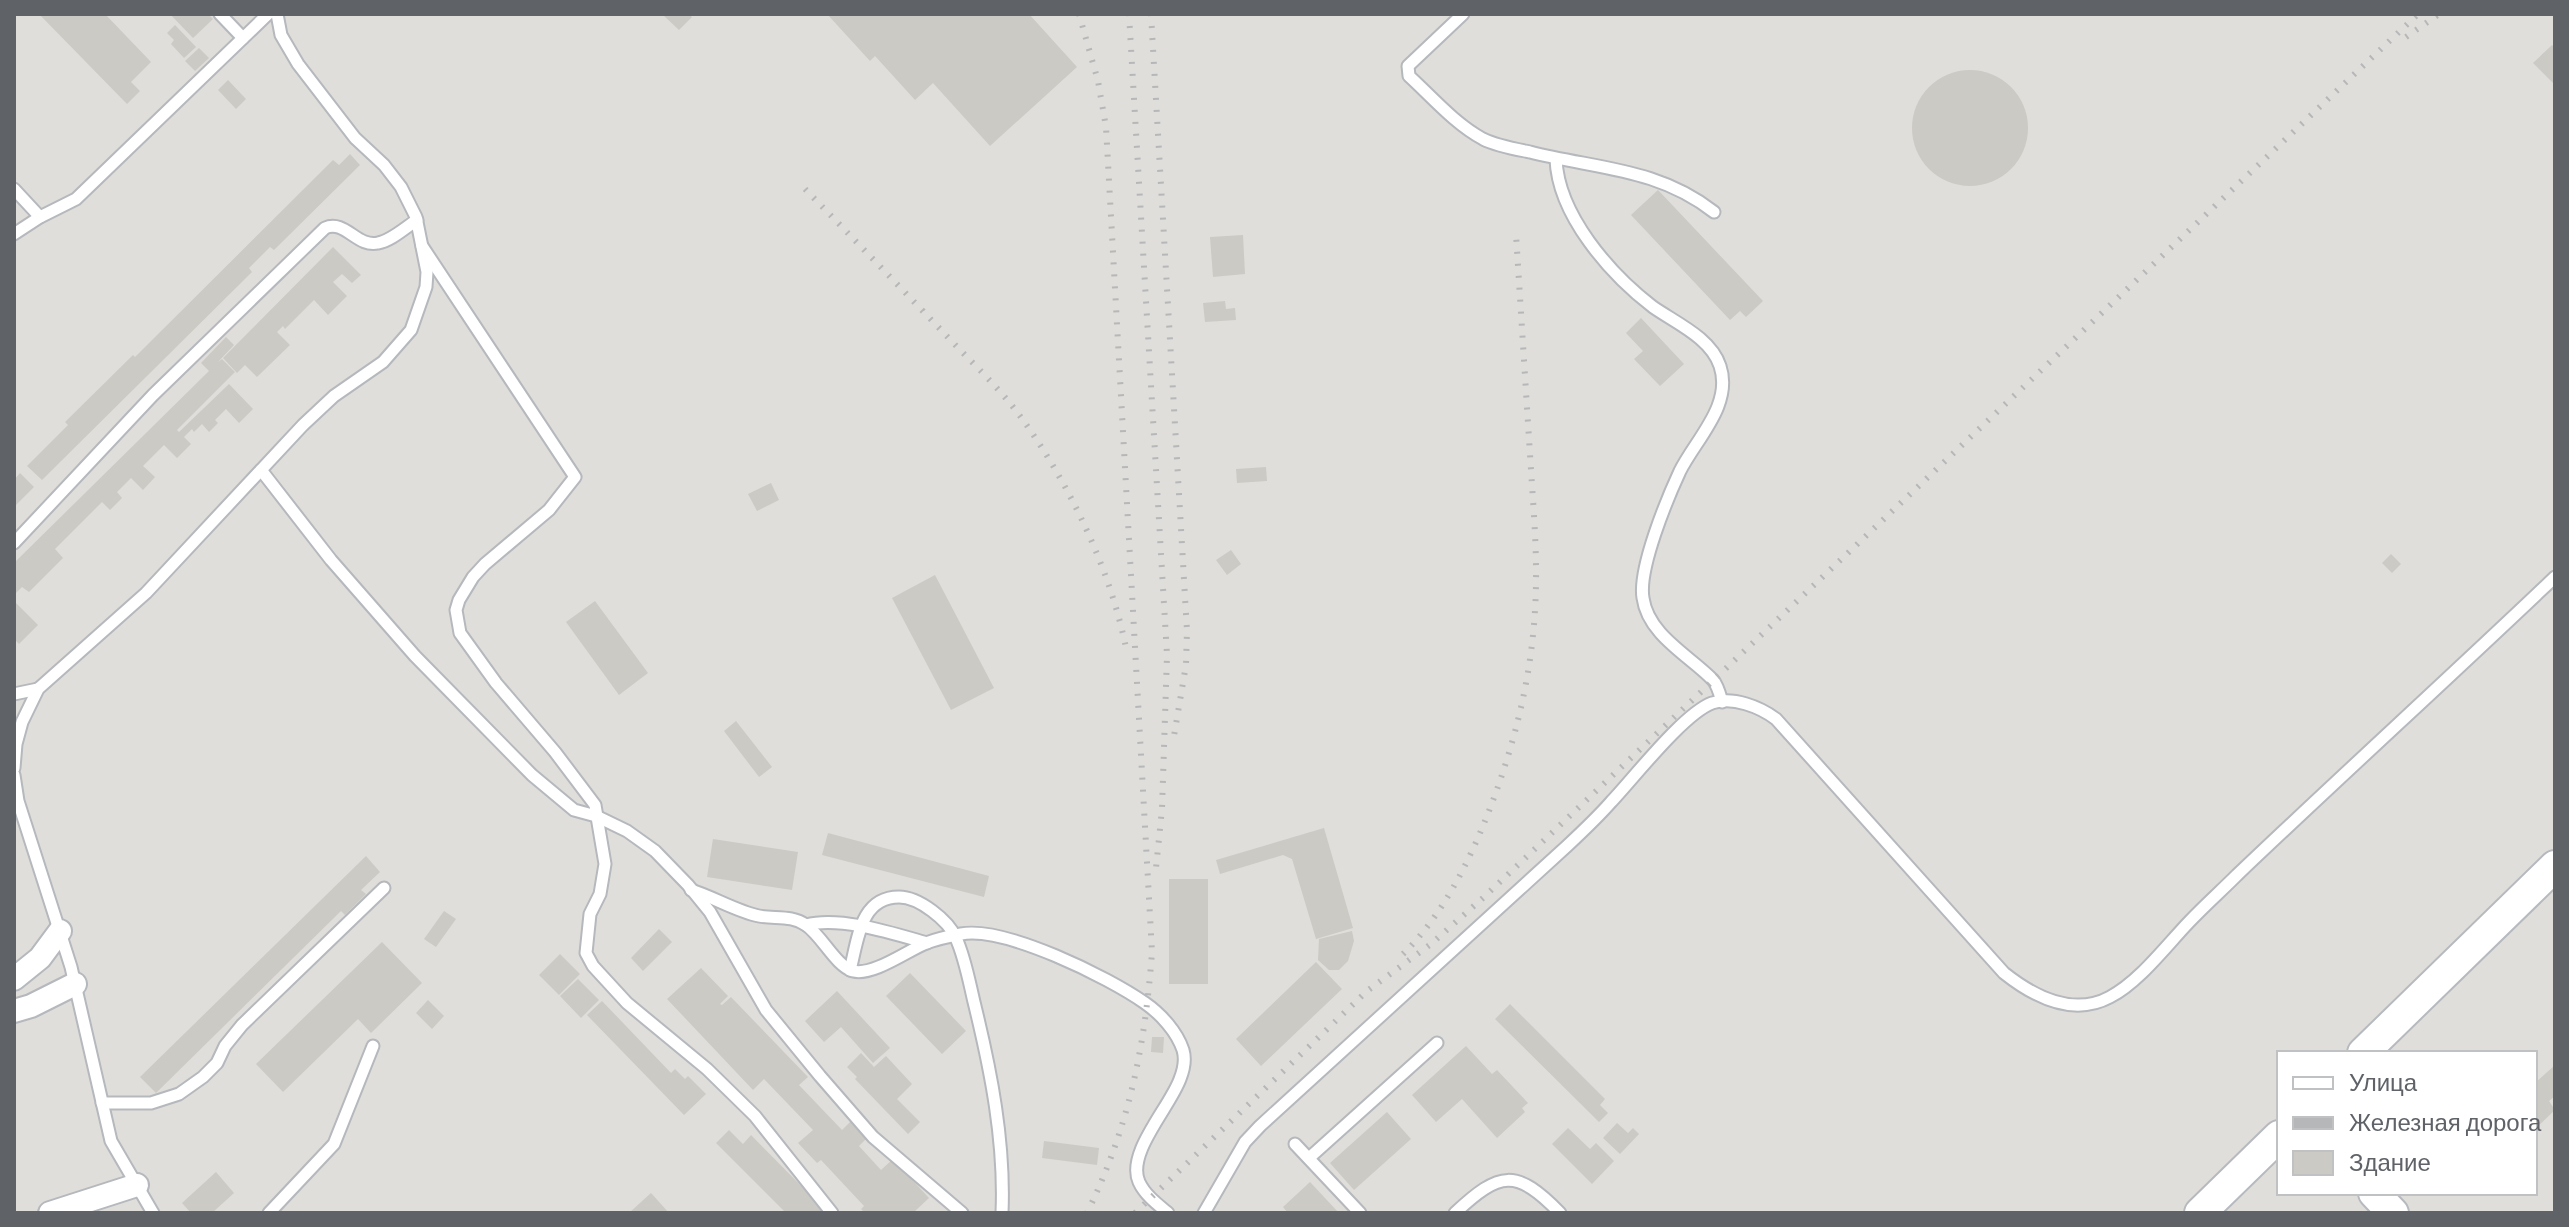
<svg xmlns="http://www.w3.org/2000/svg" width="2569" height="1227" viewBox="0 0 2569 1227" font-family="Barlow,sans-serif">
<rect width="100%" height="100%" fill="#f1efe8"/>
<path fill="#e0deda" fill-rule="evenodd" d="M14,14h2541v1199h-2541zM2279,1053h256v140h-256z"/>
<g fill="#cccac5">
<polygon points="39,14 105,14 151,62 131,82 140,91 127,104"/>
<polygon points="170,14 208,14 213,19 193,38"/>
<polygon points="662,14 688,14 692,17 679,30"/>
<polygon points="827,14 1029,14 1077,67 990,146 933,83 915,100 875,56 870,61"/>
<polygon points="175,25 196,47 184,58 171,44 174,40 167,33"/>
<polygon points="2552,45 2555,48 2555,85 2533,63"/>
<polygon points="199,48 209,58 195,71 185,61"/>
<circle cx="1970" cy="128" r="58"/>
<polygon points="228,80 246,99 236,109 218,90"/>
<polygon points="350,154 360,165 274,250 270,247 249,268 252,272 42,480 27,466 68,425 65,422 133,355 135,357 333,160 339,165"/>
<polygon points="1658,190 1763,301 1746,317 1740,311 1730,320 1631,215"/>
<polygon points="1243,235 1245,274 1213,277 1210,237"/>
<polygon points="333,247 361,275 352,283 342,274 333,282 347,296 328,315 314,300 285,329 283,326 277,332 290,345 257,377 245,365 237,373 223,358"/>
<polygon points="1225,301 1226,309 1235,308 1236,320 1205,322 1203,303"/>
<polygon points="1641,318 1684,364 1660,386 1634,359 1643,351 1626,333"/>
<polygon points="226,337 234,345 218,362 222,359 235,372 177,430 179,432 229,384 253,409 239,423 226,409 215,420 218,423 209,432 202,424 194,432 192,429 184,437 191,444 177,458 164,445 143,466 155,477 143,490 131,478 117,492 122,498 110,510 102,502 55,549 63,558 29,592 22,587 14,595 14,563 209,371 201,363"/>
<polygon points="1266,467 1267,481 1237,483 1236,469"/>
<polygon points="20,473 34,487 14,507 14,480"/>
<polygon points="771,483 779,500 757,511 748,494"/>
<polygon points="1231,550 1241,564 1227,575 1216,560"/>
<polygon points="2391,554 2401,564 2392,573 2382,563"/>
<polygon points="935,575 994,688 951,710 892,598"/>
<polygon points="14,601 38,625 19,644 14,639"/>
<polygon points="595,601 648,673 619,695 566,622"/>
<polygon points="736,721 772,767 759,777 724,731"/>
<polygon points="1324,828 1353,928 1316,939 1292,859 1283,855 1220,874 1216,860"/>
<polygon points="828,833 989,876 984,897 822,855"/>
<polygon points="713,839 798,852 792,890 707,877"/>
<polygon points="366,856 380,872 361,890 366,894 345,915 341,911 156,1093 140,1077"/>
<rect x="1169" y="879" width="39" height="105"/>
<polygon points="444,911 456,919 436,947 424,939"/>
<polygon points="659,929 672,942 643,971 631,958"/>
<polygon points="1352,931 1354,941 1348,961 1339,970 1329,970 1318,960 1319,939"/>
<polygon points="382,942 422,983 371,1033 358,1019 283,1092 256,1064"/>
<polygon points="560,954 580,974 559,995 539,975"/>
<polygon points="1316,962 1342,989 1261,1066 1236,1039"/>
<polygon points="701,968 728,996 720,1004 722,1005 731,997 808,1077 799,1085 842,1130 851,1121 867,1138 859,1146 881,1170 893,1159 929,1198 913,1213 865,1213 861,1209 864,1206 821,1160 817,1163 798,1143 813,1130 764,1079 753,1090 667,999"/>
<polygon points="910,973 966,1031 942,1054 886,996"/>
<polygon points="578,979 599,1000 581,1018 560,996"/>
<polygon points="837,991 890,1048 873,1063 841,1027 824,1042 805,1021"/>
<polygon points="428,1000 444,1016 432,1029 416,1013"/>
<polygon points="602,1001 671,1073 675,1069 685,1079 688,1076 706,1094 684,1115 587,1015"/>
<polygon points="1510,1004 1605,1099 1600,1105 1608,1113 1599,1122 1495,1019"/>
<polygon points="1152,1037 1164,1037 1163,1053 1151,1052"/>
<polygon points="1466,1046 1492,1074 1497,1070 1528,1103 1522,1108 1525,1112 1497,1138 1462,1099 1436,1122 1412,1095"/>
<polygon points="861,1053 874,1067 886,1056 912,1084 897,1099 920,1122 908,1134 855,1079 857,1077 847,1067"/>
<polygon points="2555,1065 2555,1096 2549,1101 2555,1110 2535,1129 2535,1083"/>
<polygon points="1387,1112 1411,1139 1354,1190 1330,1163"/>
<polygon points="1617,1123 1628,1133 1633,1128 1639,1134 1620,1154 1603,1138"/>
<polygon points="1568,1128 1590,1149 1596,1143 1614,1161 1592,1184 1552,1144"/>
<polygon points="729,1130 743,1144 751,1135 826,1211 786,1213 716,1143"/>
<polygon points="1044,1141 1099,1148 1097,1165 1042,1158"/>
<polygon points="216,1172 234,1193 212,1213 191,1213 182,1203"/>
<polygon points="1310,1182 1339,1213 1288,1213 1283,1207"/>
<polygon points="651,1193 669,1213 629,1213"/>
</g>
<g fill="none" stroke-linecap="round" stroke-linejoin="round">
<g stroke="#b5b8bc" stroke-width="15">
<g id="lane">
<polyline points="220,14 243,38"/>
<path d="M1463,14l-55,52 1,10c23,21 46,48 74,63 14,7 32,10 47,13 67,17 128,16 184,60"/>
<path d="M1556,159c2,56 54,115 97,148 23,16 58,31 67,59 13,39 -24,73 -40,105 -13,28 -42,98 -37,127 5,37 47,58 70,82 5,6 7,15 9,22"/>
<polyline points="14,189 40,217"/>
<polyline points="14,234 40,217 76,199 268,14"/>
<polyline points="422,246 575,477 549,510 485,564 473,577 459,600 456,610 460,633 496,683 555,752 595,805 605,864 600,894 590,914 586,953 593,966 627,1003 707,1069 755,1116 832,1213"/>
<polyline points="261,470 331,560 415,656 532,775 574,810 596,816 627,831 655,851 688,885 710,912 766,1010 820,1076 873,1137 962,1213"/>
<path d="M14,543l139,-148 172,-167c20,-9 32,20 53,15 13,-2 28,-16 39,-23"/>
<polyline points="14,694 38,689"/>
<polyline points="14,768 16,744 22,722 38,689 146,593 303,425 334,396 383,362 411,330 426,287 427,272 416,217 401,187 384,165 355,138 298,64 281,35 277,14"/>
<polyline points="14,775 18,801 71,967 111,1141 153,1213"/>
<path d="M691,890c22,7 47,22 68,26 16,3 33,-1 47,9 16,11 30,41 47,46 20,5 54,-20 73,-28 11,-4 24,-7 35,-9 44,-8 147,43 184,69 16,11 32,29 38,47 3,10 1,19 -3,29 -10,28 -54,74 -41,103 6,13 18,22 29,31"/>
<path d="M806,925c34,-9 86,8 121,18"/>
<path d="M850,970c8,-30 10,-73 49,-73 20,0 49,23 57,41 9,20 13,43 18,64 17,69 31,140 28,211"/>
<polyline points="102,1103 151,1103 179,1094 203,1077 217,1063 225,1046 242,1025 384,888"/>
<polyline points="1295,1144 1360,1213"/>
<polyline points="1309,1158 1437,1043"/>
<polyline points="269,1213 334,1144 373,1046"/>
<path d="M1204,1213l41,-71 15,-16 307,-280c15,-14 30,-28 44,-44 22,-23 72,-88 101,-99 21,-7 48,4 64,16l228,254c29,23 69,44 106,24 29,-15 56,-51 79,-75 15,-16 32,-31 48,-47 105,-100 213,-198 318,-298"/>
<path d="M1455,1213c45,-42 61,-45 105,0"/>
</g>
</g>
<g stroke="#b5b8bc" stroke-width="26">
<g id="street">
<polyline points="14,979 40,958 60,931"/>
<polyline points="14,1011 31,1006 75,984"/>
<polyline points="50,1213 137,1185"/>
</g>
</g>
<g stroke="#b6babf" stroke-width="34">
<g id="secondary">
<polyline points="2363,1053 2555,866"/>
<polyline points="2374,1193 2393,1213"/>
<polyline points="2200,1213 2279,1136"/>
</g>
</g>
<use href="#lane" stroke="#fff" stroke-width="11"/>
<use href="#street" stroke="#fff" stroke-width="22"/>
<use href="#secondary" stroke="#fff" stroke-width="30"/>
<g stroke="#b6b7b8" stroke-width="6" stroke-dasharray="2 10" stroke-linecap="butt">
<path d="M1079,14l19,67 8,46 46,825c-7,95 -23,175 -65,261"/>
<polyline points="1129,14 1167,655 1162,809 1156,868"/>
<polyline points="1151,14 1187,631 1186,665 1174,736"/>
<polyline points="2406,37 2439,14"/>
<path d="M805,189c46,47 91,94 136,141 26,28 56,55 79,86 48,65 90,152 106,232"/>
<path d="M1403,954c37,-36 63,-86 82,-133 27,-67 46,-139 50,-211 3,-47 -1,-94 -4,-140 -5,-78 -10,-157 -15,-236"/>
<polyline points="1135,1213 1367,991 1431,944 1484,897 2418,14"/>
</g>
</g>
<rect width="2569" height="1227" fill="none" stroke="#5f6368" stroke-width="32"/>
<rect x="2277" y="1051" width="260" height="144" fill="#ffffff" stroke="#bfc1c3" stroke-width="2"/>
<rect x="2293" y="1077" width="40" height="12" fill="#ffffff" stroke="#bfc1c3" stroke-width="2"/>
<text x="2349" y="1091" font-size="24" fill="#5f6368">Улица</text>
<rect x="2293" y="1117" width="40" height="12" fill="#b6b7b8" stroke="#bfc1c3" stroke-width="2"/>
<text x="2349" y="1131" font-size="24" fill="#5f6368">Железная дорога</text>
<rect x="2293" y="1151" width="40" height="24" fill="#cccac5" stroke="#bfc1c3" stroke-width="2"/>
<text x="2349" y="1171" font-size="24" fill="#5f6368">Здание</text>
</svg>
